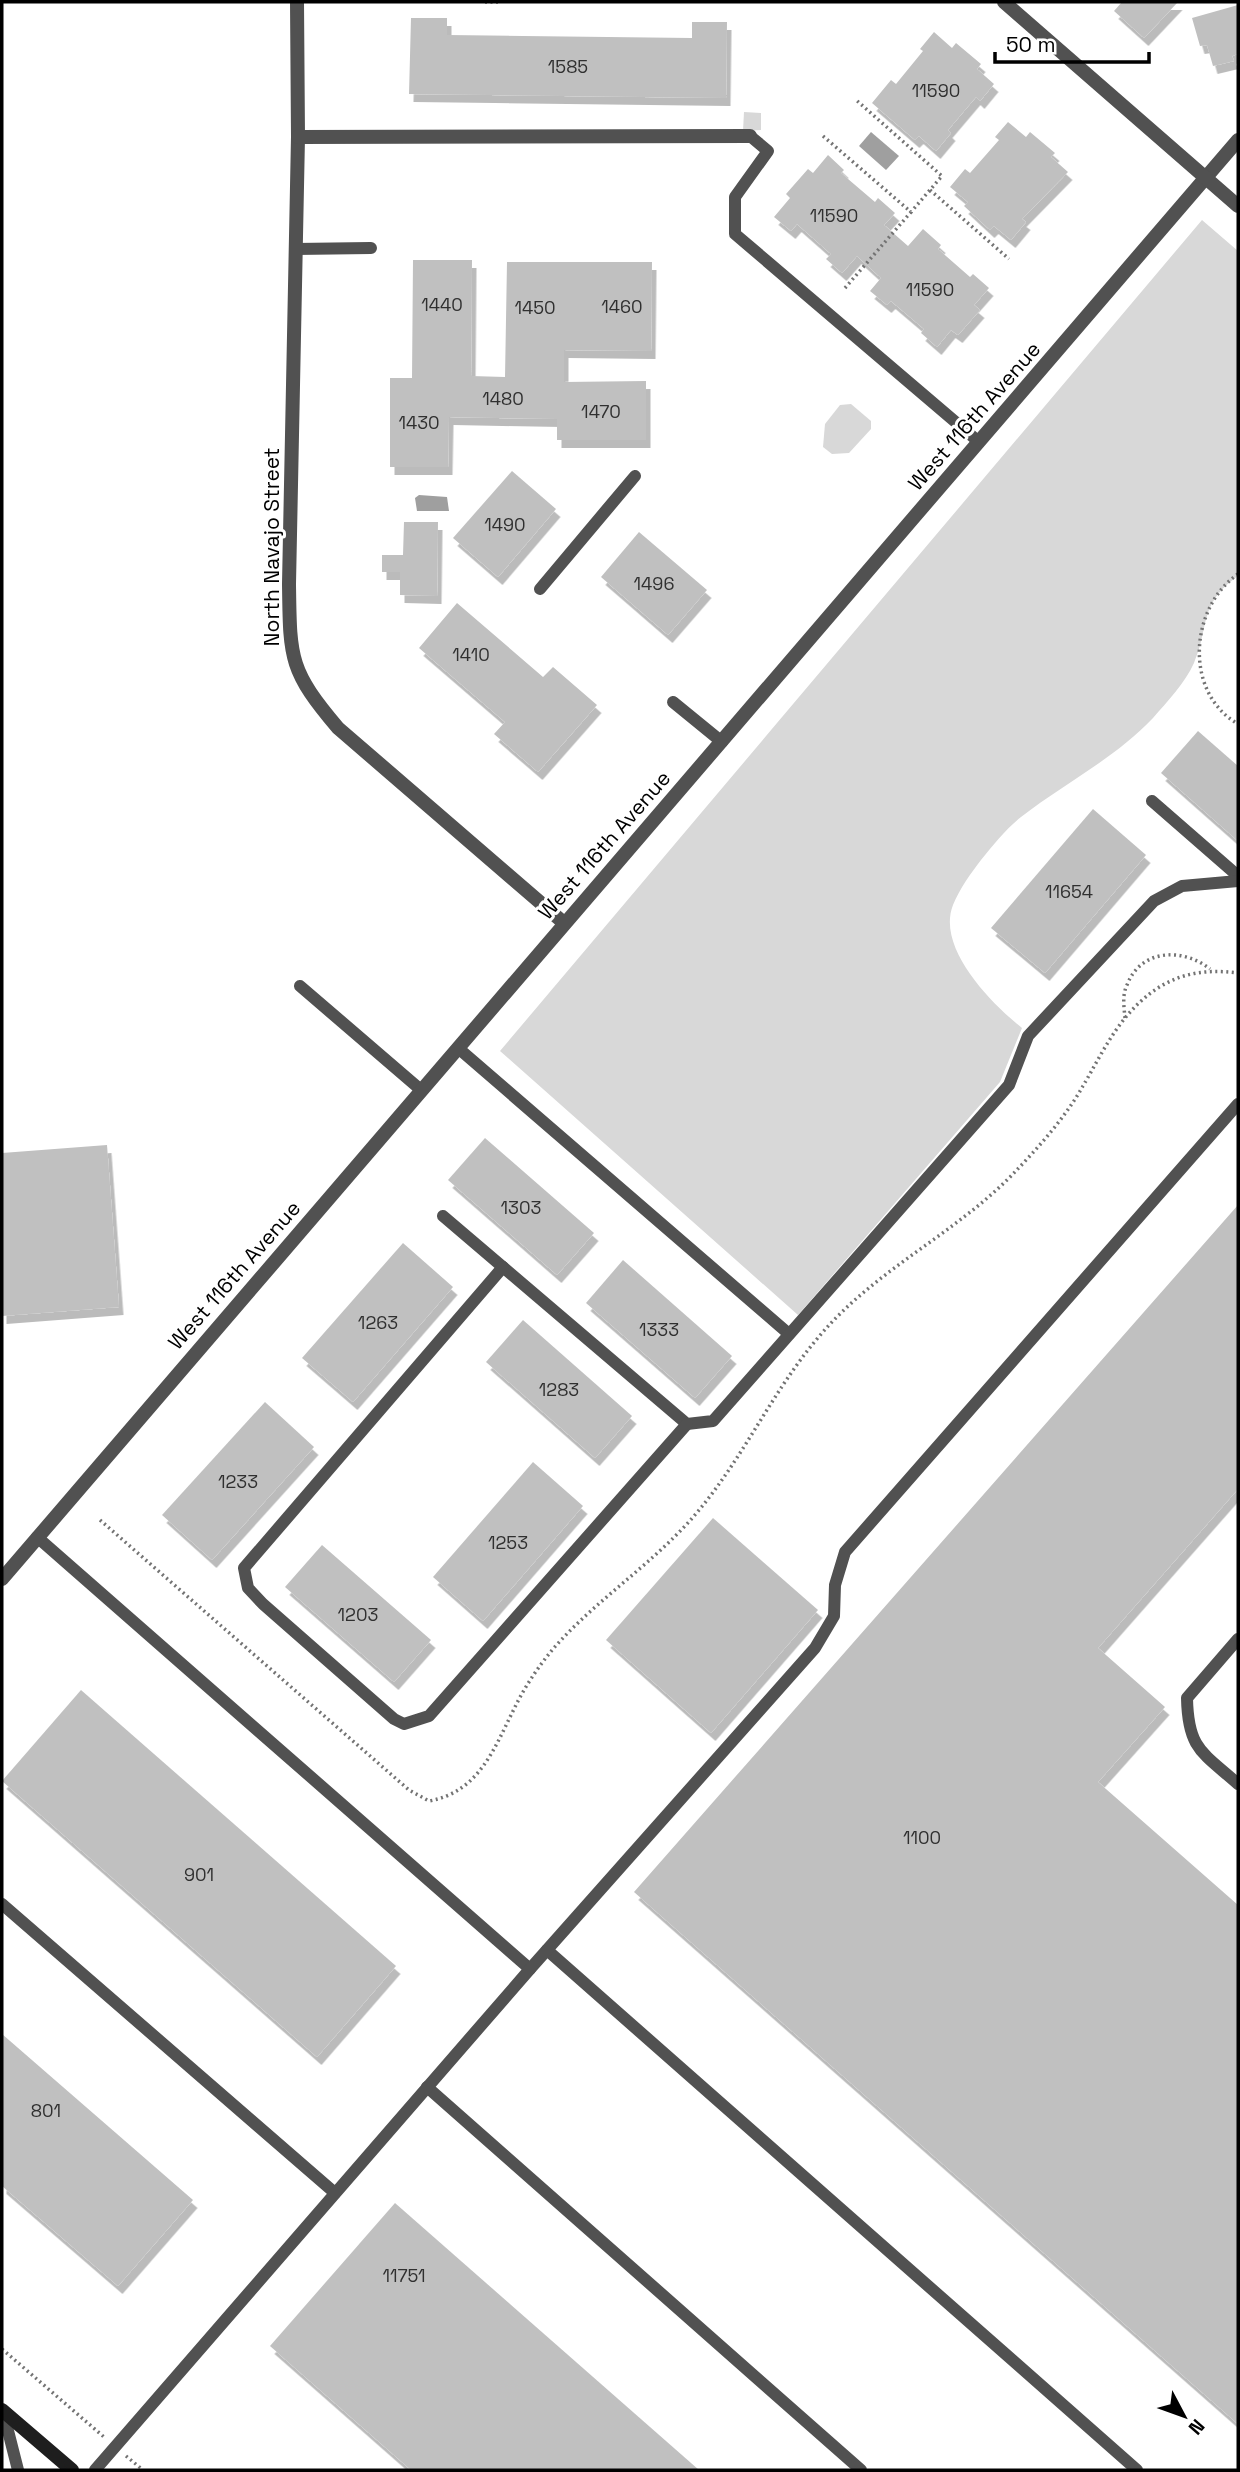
<svg xmlns="http://www.w3.org/2000/svg" width="1240" height="2472" viewBox="0 0 1240 2472" font-family="'Space Grotesk',sans-serif">
<defs>
<filter id="shadow"><feDropShadow dx="4.5" dy="8" stdDeviation="0" flood-color="#0004"/></filter>
</defs>
<rect width="100%" height="100%" fill="#fff"/>
<g fill="#d8d8d8">
<polygon points="744,112 761,113 761,130 743,131"/>
<path d="M1202,220l36,31v325c-40,28 -28,50 -44,87 -9,20 -27,39 -41,55 -39,41 -88,65 -132,99 -15,12 -27,27 -40,43 -10,13 -21,28 -28,45 -17,43 39,99 69,123l-22,54 -202,233 -298,-264z"/>
<polygon points="851,404 871,421 871,429 849,453 832,454 823,447 825,424 840,405"/>
</g>
<g fill="#9f9f9f">
<polygon points="871,132 899,156 886,170 859,146"/>
<polygon points="419,495 447,497 449,511 417,511 415,498"/>
</g>
<g fill="#c0c0c0" filter="url(#shadow)">
<polygon points="1122,2 1178,2 1144,38 1114,11"/>
<polygon points="1238,5 1238,54 1232,56 1234,61 1213,66 1207,45 1200,46 1192,18"/>
<polygon points="411,18 447,18 447,35 692,38 692,22 727,22 726,98 409,94"/>
<polygon points="934,32 952,48 956,43 981,64 977,69 994,84 980,101 976,97 948,130 951,133 936,151 919,136 915,140 872,103 891,80 896,84 923,51 920,49"/>
<polygon points="1008,122 1026,137 1030,132 1055,153 1051,157 1068,172 1022,219 1026,222 1011,240 994,226 990,230 964,206 968,202 950,187 965,169 970,173 999,140 995,137"/>
<polygon points="828,155 844,170 841,173 875,202 878,198 895,213 884,225 908,246 923,229 941,245 938,249 970,277 973,274 989,288 974,305 980,310 958,335 951,330 937,347 921,333 924,329 891,301 887,305 870,291 881,278 857,256 842,273 826,259 831,254 797,224 791,231 774,217 790,198 786,194 808,169 813,173"/>
<polygon points="413,260 472,260 471,376 505,377 507,262 652,262 651,351 564,350 564,382 646,381 646,440 557,440 557,419 449,417 448,467 390,467 390,378 412,378"/>
<polygon points="512,471 556,509 498,577 453,538"/>
<polygon points="404,522 438,522 437,596 400,595 400,572 382,572 382,555 403,555"/>
<polygon points="639,532 707,590 668,635 601,577"/>
<polygon points="457,603 543,677 553,667 597,705 538,772 494,734 505,722 419,648"/>
<polygon points="1198,731 1238,766 1238,841 1161,773"/>
<polygon points="1093,809 1146,855 1045,973 991,928"/>
<polygon points="485,1138 594,1233 557,1275 448,1180"/>
<polygon points="107,1145 119,1307 2,1316 2,1153"/>
<polygon points="1238,1205 1238,1489 1098,1648 1165,1707 1098,1782 1238,1905 1238,2424 634,1892"/>
<polygon points="403,1243 453,1287 353,1402 302,1358"/>
<polygon points="623,1260 732,1356 695,1398 586,1303"/>
<polygon points="523,1320 632,1416 595,1458 486,1362"/>
<polygon points="265,1402 314,1447 212,1560 162,1515"/>
<polygon points="533,1462 583,1506 483,1621 433,1577"/>
<polygon points="713,1518 818,1610 711,1733 606,1640"/>
<polygon points="322,1545 431,1640 394,1682 285,1587"/>
<polygon points="81,1690 396,1966 317,2057 2,1781"/>
<polygon points="2,2034 193,2200 118,2286 2,2186"/>
<polygon points="395,2203 699,2470 411,2470 270,2346"/>
</g>
<g fill="none" stroke-linecap="round" stroke-linejoin="round">
<g stroke="#737373" stroke-width="3.5" stroke-dasharray="2 3.5" stroke-linecap="butt">
<polyline points="485,2 500,2"/>
<polyline points="823,136 911,212 942,176 855,99"/>
<polyline points="930,190 1009,259"/>
<polyline points="845,288 911,212"/>
<path d="M1238,574c-48,33 -55,118 0,150"/>
<path d="M1125,1018c-1,-11 -3,-23 2,-33 14,-37 57,-37 83,-16"/>
<path d="M100,1520l309,270 20,11c50,-9 65,-52 85,-92 10,-21 24,-42 39,-60 46,-53 106,-88 151,-145 51,-64 79,-136 140,-194 52,-50 117,-83 168,-135 25,-26 53,-57 71,-89 17,-29 31,-60 57,-84 29,-27 60,-34 98,-29"/>
<polyline points="2,2349 104,2437"/>
<polyline points="126,2456 143,2470"/>
</g>
<g stroke="#515151" stroke-width="12">
<polyline points="750,136 768,151 735,197 735,234 979,442"/>
<polyline points="295,249 371,248"/>
<polyline points="540,589 635,476"/>
<polyline points="673,702 722,742"/>
<polyline points="1152,801 1238,876"/>
<polyline points="300,986 421,1090"/>
<polyline points="458,1048 789,1334"/>
<polyline points="443,1216 687,1424 713,1421 1009,1085 1028,1036 1154,901 1182,886 1238,881"/>
<polyline points="503,1267 244,1568 248,1588 263,1604 394,1719 404,1724 429,1716 687,1424"/>
<polyline points="37,1537 530,1969"/>
<path d="M1238,1639l-51,59c1,51 15,54 51,86"/>
<polyline points="2,1904 335,2193"/>
<polyline points="547,1950 1137,2470"/>
<polyline points="427,2087 861,2470"/>
<polyline points="3,2411 18,2470"/>
<polyline points="95,2470 530,1969 815,1648 834,1616 835,1585 845,1552 1238,1104"/>
</g>
<g stroke="#515151" stroke-width="14">
<path d="M297,2l1,135 -9,447c1,75 0,86 49,144l226,195"/>
<polyline points="298,137 750,136"/>
<polyline points="2,1579 1238,140"/>
</g>
<polyline stroke="#515151" stroke-width="14" points="1004,2 1238,206"/>
<polyline stroke="#1e1e1e" stroke-width="14" points="2,2410 72,2470"/>
</g>
<g text-anchor="middle" dominant-baseline="central" stroke-width="6" stroke-linejoin="round" paint-order="stroke">
<g font-size="18" fill="#303030">
<text x="568" y="66">1585</text>
<text x="936" y="90">11590</text>
<text x="834" y="215">11590</text>
<text x="930" y="289">11590</text>
<text x="442" y="304">1440</text>
<text x="622" y="306">1460</text>
<text x="535" y="307">1450</text>
<text x="503" y="398">1480</text>
<text x="601" y="411">1470</text>
<text x="419" y="422">1430</text>
<text x="505" y="524">1490</text>
<text x="654" y="583">1496</text>
<text x="471" y="654">1410</text>
<text x="1069" y="891">11654</text>
<text x="521" y="1207">1303</text>
<text x="378" y="1322">1263</text>
<text x="659" y="1329">1333</text>
<text x="559" y="1389">1283</text>
<text x="238" y="1481">1233</text>
<text x="508" y="1542">1253</text>
<text x="358" y="1614">1203</text>
<text x="922" y="1837">1100</text>
<text x="199" y="1874">901</text>
<text x="46" y="2110">801</text>
<text x="404" y="2275">11751</text>
</g>
<g font-size="21" fill="#000" stroke="#fff">
<text transform="translate(974 416) rotate(-49)">West 116th Avenue</text>
<text transform="translate(271 547) rotate(-90)">North Navajo Street</text>
<text transform="translate(604 845) rotate(-49)">West 116th Avenue</text>
<text transform="translate(234 1275) rotate(-49)">West 116th Avenue</text>
</g>
</g>
<rect width="1240" height="2472" fill="none" stroke="#000000" stroke-width="7"/>
<g transform="translate(1184 2416) rotate(131)" stroke="#ffffff" stroke-width="5" paint-order="stroke">
<path d="M0-5L12 26L0 18L-12 26Z" fill="#000000"/>
<text y="-10" font-size="19" font-weight="bold" text-anchor="middle" fill="#000000">N</text>
</g>
<path d="M995 52v10h154v-10" fill="none" stroke="#000000" stroke-width="3.5"/>
<text x="1006" y="52" font-size="21" fill="#000000" stroke="#ffffff" stroke-width="5" paint-order="stroke">50 m</text>
</svg>
